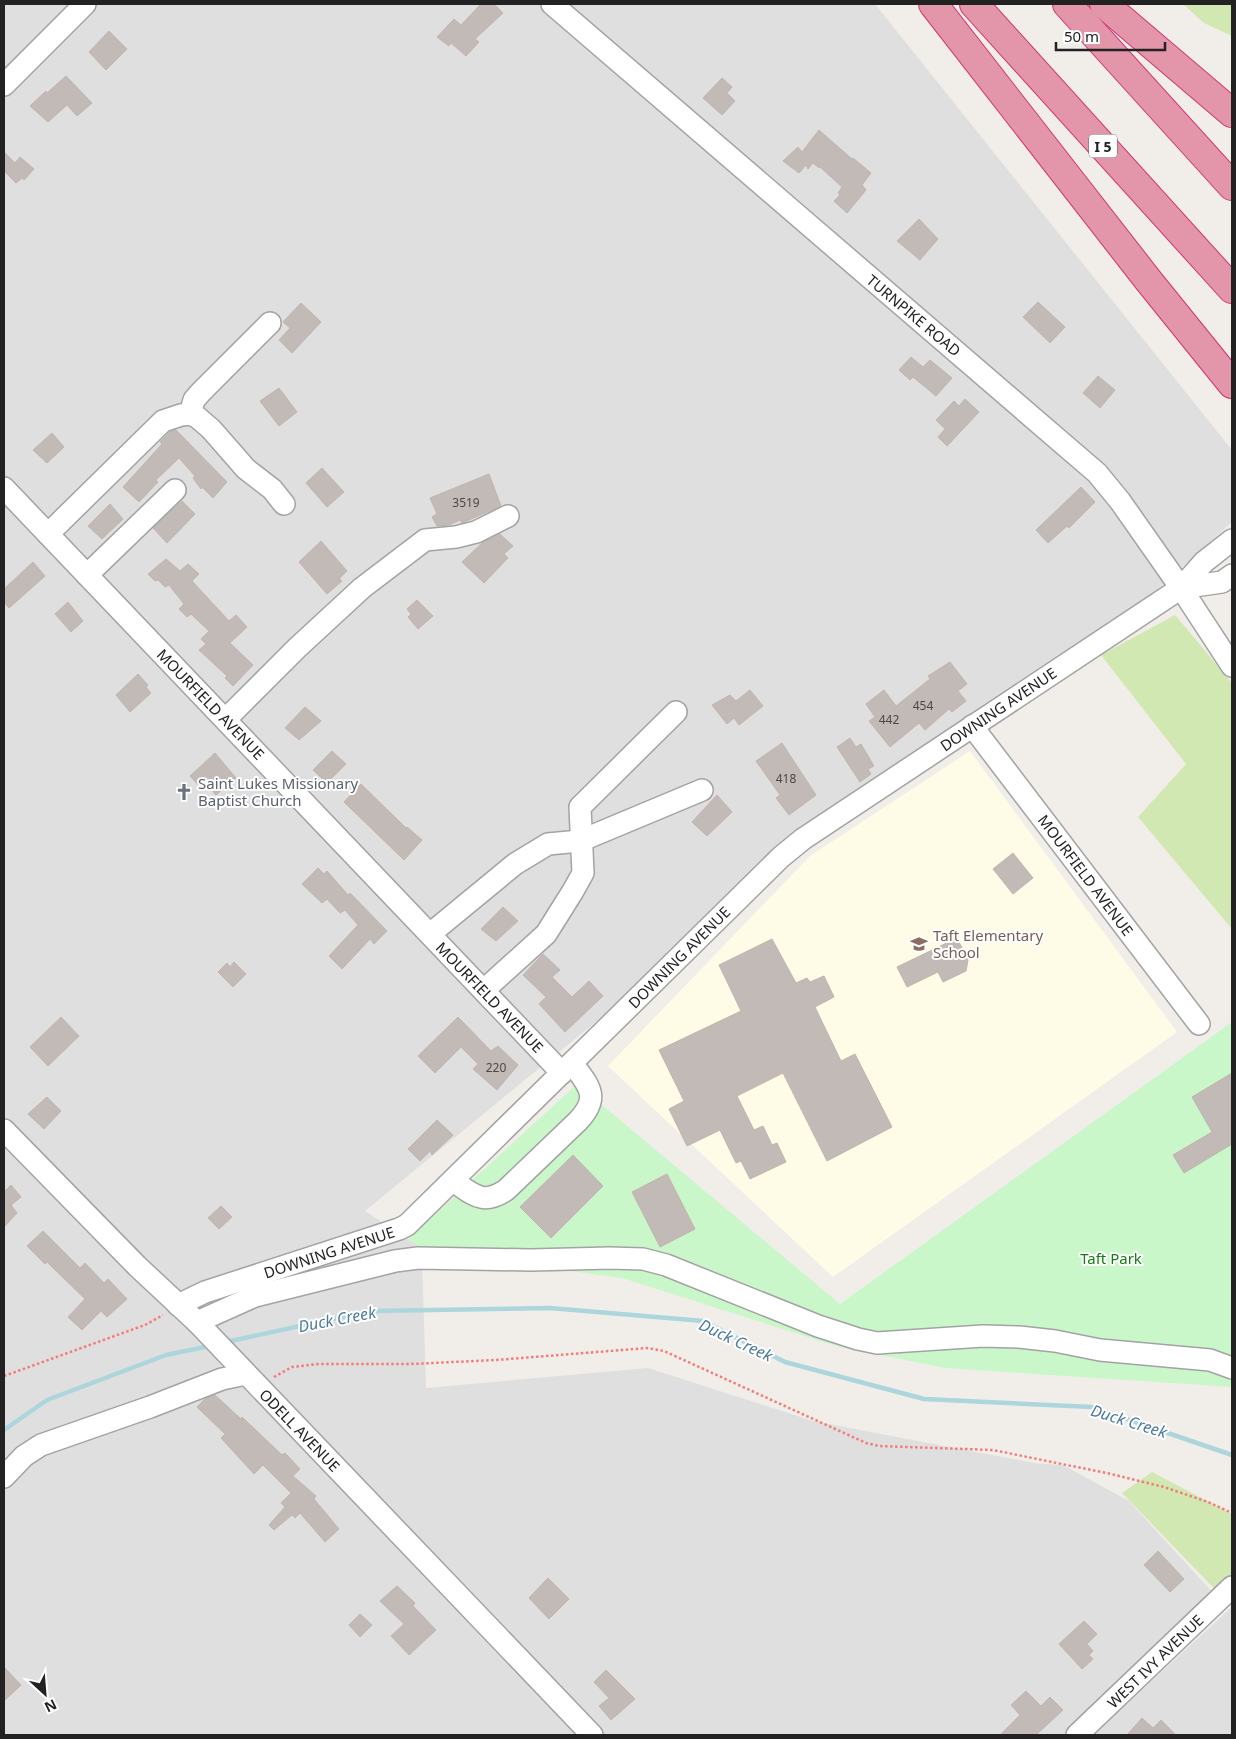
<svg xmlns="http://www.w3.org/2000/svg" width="1236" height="1739" viewBox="0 0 1236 1739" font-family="'Noto Sans',sans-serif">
<rect width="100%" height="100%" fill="#f1eee9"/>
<g fill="#e0dfdf">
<polygon points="4,4 875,4 1232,450 1232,522 1150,596 985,703 365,1211 428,1252 422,1256 426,1388 648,1368 813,1421 1034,1463 1063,1465 1129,1501 1215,1595 1063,1735 4,1735"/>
<polygon points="1232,1607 1232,1735 1093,1735"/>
</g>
<polygon fill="#fefce6" points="970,751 1177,1032 833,1277 608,1066 810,856"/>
<g fill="#d1e8b3">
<polygon points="1183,4 1232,4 1232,36 1204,23"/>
<polygon points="1175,615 1232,683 1232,929 1138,817 1186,764 1101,655"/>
<polygon points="1152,1472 1232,1514 1232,1607 1122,1493"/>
</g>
<polygon fill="#caf7ca" points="1232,1022 1232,1387 945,1368 836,1346 622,1278 428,1252 408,1239 577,1084 840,1304"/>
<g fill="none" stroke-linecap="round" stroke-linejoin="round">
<g stroke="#acd5dc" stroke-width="4.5">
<polyline points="231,1341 369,1311 550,1308 703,1321 785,1362 924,1399 1092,1407 1232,1455"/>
<polyline points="4,1430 47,1400 166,1355 205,1347"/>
</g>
</g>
<g fill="#c2bab6" stroke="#c2b4ac">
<polygon points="481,4 494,4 503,13 475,39 479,42 466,56 451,43 449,46 437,37 454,19 461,25"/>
<polygon points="109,31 127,49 106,70 89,52"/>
<polygon points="66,76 92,103 77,116 67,105 48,122 30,106 46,91 47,93"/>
<polygon points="722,78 732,87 727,93 735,101 722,115 703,98"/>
<polygon points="819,130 852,159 853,158 871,173 862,185 866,190 847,213 834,201 840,195 838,193 842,187 819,166 819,168 813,163 808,169 806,165 799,173 783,161 798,147 802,152"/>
<polygon points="4,152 15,163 20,157 34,169 24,180 22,178 16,183 4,171"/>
<polygon points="919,219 938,239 920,260 897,241"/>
<polygon points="1038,302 1065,327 1050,343 1023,317"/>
<polygon points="301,303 321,322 292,353 279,340 290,328 283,322"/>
<polygon points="911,357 923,367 930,360 952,378 936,396 913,377 910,380 899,370"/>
<polygon points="1098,376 1115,390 1100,408 1083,393"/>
<polygon points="279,388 297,412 279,426 260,401"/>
<polygon points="965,399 979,412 947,446 938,437 945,429 936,420 954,401 959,406"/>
<polygon points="176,430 227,482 213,498 202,487 201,489 193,478 195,476 179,458 156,480 158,482 139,502 123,487 162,444 160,442 170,432"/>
<polygon points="52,433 64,447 47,463 33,450"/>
<polygon points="322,468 344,492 327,507 306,483"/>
<polygon points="489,474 501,506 462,523 460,520 449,525 437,526 432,517 437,514 430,498"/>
<polygon points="1081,487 1095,502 1069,528 1067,526 1048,543 1036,530"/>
<polygon points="182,501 195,514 167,543 153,528"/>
<polygon points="110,504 123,519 102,539 88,526"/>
<polygon points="500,534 513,546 504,554 508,558 484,583 462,562 483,542"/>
<polygon points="321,541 347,571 339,579 342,581 327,594 299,562"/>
<polygon points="166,559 180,571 188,564 199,574 192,581 229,621 236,615 247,627 230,643 253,665 233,686 225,678 227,676 199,650 206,644 201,639 209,631 191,614 187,617 179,609 184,604 169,585 165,587 158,580 155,581 148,574"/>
<polygon points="33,562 45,576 9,608 4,602 4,589"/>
<polygon points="417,600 433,616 418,629 408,617 411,614 407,609"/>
<polygon points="68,602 83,621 71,632 55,614"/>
<polygon points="950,662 967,684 958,691 966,701 952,712 949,709 925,730 919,723 890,747 869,721 875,717 866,704 884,690 896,706 930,679 928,676"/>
<polygon points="138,674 148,685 146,687 151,693 130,712 116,695"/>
<polygon points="750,690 763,706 739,725 734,718 727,724 712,705 730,695 736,701"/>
<polygon points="305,707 321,721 299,740 285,728"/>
<polygon points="850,738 856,747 861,744 874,766 868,769 871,774 860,782 837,747"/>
<polygon points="782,743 816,795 789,815 776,798 780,795 756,761"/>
<polygon points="332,751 346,764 327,783 313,770"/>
<polygon points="215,753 236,778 216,795 207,784 202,789 190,776"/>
<polygon points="361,784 406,828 407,827 422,840 404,860 344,802"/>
<polygon points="717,795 732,812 707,836 692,822"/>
<polygon points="1013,853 1033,878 1013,894 993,869"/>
<polygon points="318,868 324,874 327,871 348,895 350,893 387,931 374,944 370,939 342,969 329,956 358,925 345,910 340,913 327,899 322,903 302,884"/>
<polygon points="503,907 518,921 496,941 481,929"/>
<polygon points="957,938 968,960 966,971 943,982 938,972 907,987 897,967"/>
<polygon points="772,939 796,983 807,978 810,982 824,976 834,997 815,1007 841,1061 855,1054 892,1127 827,1161 783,1073 737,1096 754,1130 763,1126 772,1145 777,1143 786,1162 750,1179 741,1161 736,1163 720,1130 687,1146 669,1109 684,1101 659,1050 741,1011 719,965"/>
<polygon points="543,954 560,970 552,977 572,997 589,981 603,996 565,1032 539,1004 546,997 523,975"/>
<polygon points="234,962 246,974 233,987 218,972 227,963 230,967"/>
<polygon points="61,1017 79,1036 48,1066 30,1047"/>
<polygon points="458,1017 491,1051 498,1046 518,1065 497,1090 473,1069 478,1064 461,1047 435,1073 418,1056"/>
<polygon points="1232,1073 1232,1144 1184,1173 1173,1155 1212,1132 1192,1097"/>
<polygon points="47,1097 61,1111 44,1129 28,1114"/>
<polygon points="437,1120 453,1135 432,1155 430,1151 420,1161 408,1149"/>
<polygon points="573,1155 603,1186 551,1238 520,1207"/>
<polygon points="667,1174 695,1229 660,1247 632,1192"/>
<polygon points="11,1185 21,1197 11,1205 17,1213 4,1227 4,1192"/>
<polygon points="221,1206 232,1217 219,1229 208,1218"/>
<polygon points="43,1231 80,1268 85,1263 104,1283 108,1279 127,1299 107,1317 101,1311 82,1330 68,1317 85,1299 47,1262 45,1264 27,1246"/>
<polygon points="215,1395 241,1419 242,1417 282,1455 285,1453 300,1469 293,1476 316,1496 314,1499 339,1529 325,1542 300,1513 295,1518 292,1515 274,1530 269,1525 285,1507 281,1503 291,1493 263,1465 254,1474 221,1438 225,1434 197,1407 205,1399"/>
<polygon points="1158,1551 1184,1579 1170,1592 1144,1565"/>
<polygon points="548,1578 569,1599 549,1619 529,1598"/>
<polygon points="397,1586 415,1603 413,1606 436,1630 409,1655 391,1636 404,1624 380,1601"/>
<polygon points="360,1614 372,1625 360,1637 349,1625"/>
<polygon points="1084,1621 1097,1634 1087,1644 1093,1651 1089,1655 1093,1659 1082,1669 1059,1644"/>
<polygon points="4,1667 21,1685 4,1701"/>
<polygon points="606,1670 635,1699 611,1720 599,1706 609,1698 594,1682"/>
<polygon points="1026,1691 1041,1706 1050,1697 1063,1710 1036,1735 1000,1735 1020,1715 1011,1705"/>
<polygon points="1142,1718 1153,1728 1161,1720 1176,1735 1127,1735"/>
</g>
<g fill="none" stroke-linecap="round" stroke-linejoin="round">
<g stroke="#a3a3a3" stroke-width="24">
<g id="minor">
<polyline points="552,4 1097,473 1120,501 1181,588 1232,666"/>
<polyline points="4,85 85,4"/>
<polyline points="190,414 194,400 201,392 270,323"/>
<polyline points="4,488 562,1073"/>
<polyline points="48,534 163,421 181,415 190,414 197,417 211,429 246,469 272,489 284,504"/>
<polyline points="87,575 175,490"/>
<polyline points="1181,588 1222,582 1232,575"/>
<polyline points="226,719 297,648 362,588 425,540 456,537 476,532 508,516"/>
<polyline points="972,726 1199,1024"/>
<polyline points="430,934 515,864 548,844 580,841 702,790"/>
<polyline points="484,990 546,934 573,891 583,873 580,807 676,712"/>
<polyline points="4,1130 137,1266 197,1322 592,1735"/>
<path d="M453,1181c20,13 29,25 53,9l72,-69c23,-24 11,-35 -6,-58"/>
<polyline points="178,1305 205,1292 399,1229 407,1225 781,857 803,839 1181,588 1204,562 1232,540"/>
<polyline points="197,1322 255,1296 395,1261 418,1258 531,1260 610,1258 643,1259 666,1265 818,1326 858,1339 877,1343 983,1336 1019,1337 1055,1341 1100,1350 1210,1360 1232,1368"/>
<polyline points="4,1477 24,1456 41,1445 150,1407 222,1379 246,1374"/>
<polyline points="1077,1735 1232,1587"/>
</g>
</g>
<g stroke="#d33375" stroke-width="30">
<g id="highway">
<polyline points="933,4 1148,280 1232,384"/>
<polyline points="974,4 1232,289"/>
<polyline points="1067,4 1232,186"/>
<polyline points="1104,4 1232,113"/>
</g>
</g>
<g stroke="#f37c79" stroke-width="2.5" stroke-dasharray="2.5 2.5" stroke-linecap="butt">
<polyline points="4,1376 145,1325 163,1315"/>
<polyline points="274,1377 292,1367 318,1364 411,1364 496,1360 647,1348 664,1351 866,1443 879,1446 993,1450 1111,1474 1164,1487 1208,1502 1232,1513"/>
</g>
<use href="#minor" stroke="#fff" stroke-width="21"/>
<use href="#highway" stroke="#e396aa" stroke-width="28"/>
</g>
<defs>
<g id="church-bare" transform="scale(1.35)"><path d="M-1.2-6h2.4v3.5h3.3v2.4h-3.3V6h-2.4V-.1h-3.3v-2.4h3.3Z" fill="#6b7280" stroke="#fff" stroke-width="2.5" paint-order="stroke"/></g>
<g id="school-bare" transform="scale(1.35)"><path d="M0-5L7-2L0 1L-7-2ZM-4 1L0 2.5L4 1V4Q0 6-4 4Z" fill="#8d6e63" stroke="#fff" stroke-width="2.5" paint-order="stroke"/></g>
</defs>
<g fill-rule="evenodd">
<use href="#church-bare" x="184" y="792"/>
<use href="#school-bare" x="919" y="944"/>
</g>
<g text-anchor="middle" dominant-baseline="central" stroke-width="4" stroke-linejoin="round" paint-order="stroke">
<g font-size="12" fill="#4a4847">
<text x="466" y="502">3519</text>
<text x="923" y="705">454</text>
<text x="889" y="719">442</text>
<text x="786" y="778">418</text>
<text x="496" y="1067">220</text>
</g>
<rect fill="#fff" stroke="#646464" stroke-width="1" x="1089" y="134.5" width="28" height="23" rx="4"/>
<g font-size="14" font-weight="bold" fill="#222">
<text x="1103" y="146">I 5</text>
</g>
<g font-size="15" fill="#222" stroke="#fff">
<text transform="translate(914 315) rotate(40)">TURNPIKE ROAD</text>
<text transform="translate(211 704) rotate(46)">MOURFIELD AVENUE</text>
<text transform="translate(998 709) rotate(-34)">DOWNING AVENUE</text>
<text transform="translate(1086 875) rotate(53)">MOURFIELD AVENUE</text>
<text transform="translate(679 957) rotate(-45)">DOWNING AVENUE</text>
<text transform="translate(490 997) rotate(46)">MOURFIELD AVENUE</text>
<text transform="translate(329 1252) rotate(-18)">DOWNING AVENUE</text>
<text transform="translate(300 1430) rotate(46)">ODELL AVENUE</text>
<text transform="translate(1155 1661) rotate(-44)">WEST IVY AVENUE</text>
</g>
<g font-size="15" fill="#5b616d" stroke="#fff" text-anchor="start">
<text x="198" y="783">Saint Lukes Missionary<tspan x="198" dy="17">Baptist Church</tspan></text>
</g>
<g font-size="15" fill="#785e54" stroke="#fff" text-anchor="start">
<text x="933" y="935">Taft Elementary<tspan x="933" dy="17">School</tspan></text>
</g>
<g font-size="15" fill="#127d13" stroke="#fff">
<text x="1111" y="1258">Taft Park</text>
</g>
<g font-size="16" font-style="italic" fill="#4c7a9d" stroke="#fff">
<text transform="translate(337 1319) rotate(-11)">Duck Creek</text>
<text transform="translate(736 1340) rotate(25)">Duck Creek</text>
<text transform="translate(1129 1421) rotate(17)">Duck Creek</text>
</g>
</g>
<rect width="1236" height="1739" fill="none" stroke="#222222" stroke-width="10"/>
<g transform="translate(45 1694) rotate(154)" stroke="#ffffff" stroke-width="4" paint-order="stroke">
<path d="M0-4L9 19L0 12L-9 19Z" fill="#222222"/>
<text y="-8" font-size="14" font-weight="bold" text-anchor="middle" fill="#222222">N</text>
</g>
<path d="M1056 42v8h109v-8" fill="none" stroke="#222222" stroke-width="2.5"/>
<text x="1064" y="42" font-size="15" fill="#222222" stroke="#ffffff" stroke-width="4" paint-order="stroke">50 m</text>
</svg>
